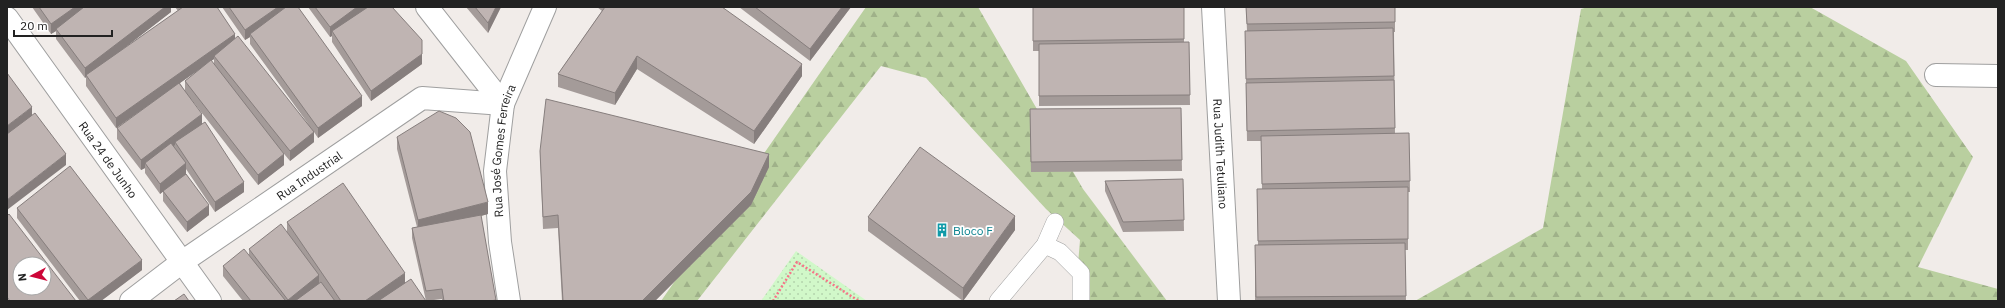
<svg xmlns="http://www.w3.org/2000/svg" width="2005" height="308" viewBox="0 0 2005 308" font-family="'IBM Plex Sans',sans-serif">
<defs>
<pattern id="forest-firs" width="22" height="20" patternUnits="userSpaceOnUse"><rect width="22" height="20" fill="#b9cf9f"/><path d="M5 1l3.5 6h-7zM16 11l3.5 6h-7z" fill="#9fb189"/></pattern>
<pattern id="park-dots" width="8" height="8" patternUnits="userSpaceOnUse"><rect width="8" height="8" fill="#d1f8c9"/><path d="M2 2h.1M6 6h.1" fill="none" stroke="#b3d4ac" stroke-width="1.8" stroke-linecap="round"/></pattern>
</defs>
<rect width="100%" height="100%" fill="#f1ece9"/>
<g fill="url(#forest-firs)">
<polygon points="866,7 978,7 1083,189 1167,301 1075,301 1080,240 1046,209 926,78 881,66 697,301 661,301"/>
<polygon points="1588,7 1810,7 1906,61 1973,157 1918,267 1998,289 1998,301 1415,301 1543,228 1581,9"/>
</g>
<polygon fill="url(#park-dots)" points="796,251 867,301 761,301"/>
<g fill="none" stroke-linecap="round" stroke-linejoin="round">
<g stroke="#9f9f9f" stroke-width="18">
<g id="service">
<polyline points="1045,245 1060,252 1081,273 1081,301"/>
<polyline points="998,301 1045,245 1055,222"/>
</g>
</g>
<g stroke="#9f9f9f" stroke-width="24">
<g id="minor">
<polyline points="427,7 503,104"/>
<path id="s1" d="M1213,7l16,294"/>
<path id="s2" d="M7,18l203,283"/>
<polyline points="1936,75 1998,76"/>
<path id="s3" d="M131,301l51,-39 240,-164 81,6"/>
</g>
</g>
<g stroke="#9f9f9f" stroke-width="24">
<g id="tertiary">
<path id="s4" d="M509,301l-9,-59 -5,-71 8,-67 42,-97"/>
</g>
</g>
<polyline stroke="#f67588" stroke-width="2.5" stroke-dasharray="2 2" stroke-linecap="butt" points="773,301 797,262 859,301"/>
<use href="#service" stroke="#fff" stroke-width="17"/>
<use href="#minor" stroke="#fff" stroke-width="22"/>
<use href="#tertiary" stroke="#fff" stroke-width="22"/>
</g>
<g fill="#a49b99" fill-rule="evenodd">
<path d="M32,7h139v5l-52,40 59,-41 -3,-4h42l18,31 74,87 -59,-81v-7l-5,3 -23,-33h76l64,99 -44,32 -4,-6v10l-24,19 -10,-12 4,16 -26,20 -67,-86 11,25 42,68 -29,20 -29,-43v5l23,41 -22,17 -24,-31v-10l-3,3 -15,-21v-5l-4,2 -24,-31v-11l30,-22 -31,22 -30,-42v-9l-1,1 -29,-39v-8l-5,3zM214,59v5l-3,-3zM197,71l-12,10v10l-5,-8z"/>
<polygon points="308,7 392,7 422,64 371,101 332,42 332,36 330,37"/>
<polygon points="466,7 501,7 488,33"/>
<polygon points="597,7 722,7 802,76 754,144 637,69 615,105 558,87 558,74 602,11"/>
<polygon points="739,7 851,7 810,61"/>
<polygon points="1033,7 1184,7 1184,42 1189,42 1190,105 1039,106 1039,51 1033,51"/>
<polygon points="1246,7 1395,7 1395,32 1394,32 1395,134 1409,133 1410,192 1408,192 1408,250 1405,250 1406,301 1411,301 1255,301 1255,245 1258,245 1257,189 1262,189 1261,141 1247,141 1245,31 1247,31"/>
<polygon points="1181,108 1182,171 1031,172 1030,109"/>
<polygon points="397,137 488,214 481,216 496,301 442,301 442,299 426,301 243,301 223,276 223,266 249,255 249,249 287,232 287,222 405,283 426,301 412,238 412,228 417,227 397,149"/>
<polygon points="540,151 769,167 751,205 655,301 562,301 558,228 543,229"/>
<polygon points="1183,179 1184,231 1123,232 1105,191 1105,181"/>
<polygon points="17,208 142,270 101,301 80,301 17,218"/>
<polygon points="868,217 1015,230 963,301 868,231"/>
</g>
<g fill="#867e7d">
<polygon points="75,7 89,7 56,29 56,31 51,34 51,24"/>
<polygon points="165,7 171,7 171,12 87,77 86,75 86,77 85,78 85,68"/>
<polygon points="278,7 293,7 250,34 250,37 245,40 245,30"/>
<polygon points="357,7 371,7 332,31 332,36 330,37 330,27"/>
<polygon points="496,7 501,7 488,33 488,23"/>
<polygon points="842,7 851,7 810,61 810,49"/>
<polygon points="235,34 235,44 214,56 214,59 116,128 116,118"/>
<polygon points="422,54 422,64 371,101 371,91"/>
<polygon points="637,56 637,69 615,105 615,93"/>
<polygon points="802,64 802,76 754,144 754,131"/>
<polygon points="362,96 362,106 318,138 318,128"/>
<polygon points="32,107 32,117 7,136 7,126"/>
<polygon points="202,114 202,125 175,142 175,145 147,166 145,163 145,168 141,170 141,160"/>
<polygon points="314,132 314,142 290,161 290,151"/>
<polygon points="66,154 66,165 7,210 7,200"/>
<polygon points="284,154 284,165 258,185 258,175"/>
<polygon points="769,154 769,167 751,205 655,301 642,301"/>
<polygon points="186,163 186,174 160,194 160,184"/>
<polygon points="244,182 244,192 215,212 215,202"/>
<polygon points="488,202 488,214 418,232 418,220"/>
<polygon points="209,205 209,215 187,232 187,222"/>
<polygon points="1015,216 1015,230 963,301 963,288"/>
<polygon points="142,260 142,270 101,301 88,301 88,300"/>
<polygon points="405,273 405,284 380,301 365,301"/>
<polygon points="319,275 319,285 299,301 288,301 288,300"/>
</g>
<g fill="#bfb4b2" stroke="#867e7d" fill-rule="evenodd">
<polygon points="39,7 75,7 51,24"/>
<polygon points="84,7 165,7 85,68 56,29"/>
<polygon points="183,7 217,7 235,34 116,118 86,75"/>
<polygon points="229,7 278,7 245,30"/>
<polygon points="286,7 298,7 362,96 318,128 250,34"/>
<polygon points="315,7 357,7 330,27"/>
<polygon points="368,7 392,7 422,40 422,54 371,91 332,31"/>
<polygon points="475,7 496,7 488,23"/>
<polygon points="605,7 722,7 802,64 754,131 637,56 615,93 558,74"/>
<polygon points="755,7 842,7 810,49"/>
<polygon points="1033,7 1184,7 1184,39 1033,41"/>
<polygon points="1246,7 1395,7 1395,22 1247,24"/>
<polygon points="1393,28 1394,76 1246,79 1245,31"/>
<polygon points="238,36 314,132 290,151 214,56"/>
<polygon points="1189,42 1190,95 1039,96 1039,44"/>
<polygon points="211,60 284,154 258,175 185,81"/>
<polygon points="7,73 32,107 7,126"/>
<polygon points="1394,80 1395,128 1247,131 1246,83"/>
<polygon points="179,83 202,114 141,160 117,128"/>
<polygon points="546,99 769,154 751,192 642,301 563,301 558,215 543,217 540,151"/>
<polygon points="1181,108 1182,160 1031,162 1030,109"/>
<polygon points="439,111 456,118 470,132 488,202 418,220 397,137"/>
<polygon points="35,113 66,154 7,200 7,134"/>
<polygon points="205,122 244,182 215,202 175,142"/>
<polygon points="1409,133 1410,181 1262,184 1261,136"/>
<polygon points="171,143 186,163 160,184 145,163"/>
<polygon points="920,147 1015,216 963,288 868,217"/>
<polygon points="70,166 142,260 88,300 17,208"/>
<polygon points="186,174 209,205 187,222 163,191"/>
<polygon points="1183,179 1184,220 1123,222 1105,181"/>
<polygon points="343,183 405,273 365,301 341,301 287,222"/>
<polygon points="1408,187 1408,239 1258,241 1257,189"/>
<path d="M9,214l67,87h-66l-3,-4v-81zM20,264h24v24h-24z"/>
<polygon points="481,215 496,300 490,301 444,301 442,289 426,291 412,228"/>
<polygon points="281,224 319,275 288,300 249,249"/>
<polygon points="1405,243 1406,296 1256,297 1255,245"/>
<polygon points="244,249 285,300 284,301 251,301 223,266"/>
<polygon points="411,279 426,301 378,301"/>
<polygon points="321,282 335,301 295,301"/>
<polygon points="184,294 189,301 174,301"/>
</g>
<defs>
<g id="building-bare" transform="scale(1.08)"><path d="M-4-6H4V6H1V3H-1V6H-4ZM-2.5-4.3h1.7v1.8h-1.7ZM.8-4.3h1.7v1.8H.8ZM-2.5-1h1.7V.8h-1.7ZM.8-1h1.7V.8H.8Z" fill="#0f9aa8" stroke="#fff" stroke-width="2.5" paint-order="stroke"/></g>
</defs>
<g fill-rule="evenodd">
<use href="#building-bare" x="942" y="230"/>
</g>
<g text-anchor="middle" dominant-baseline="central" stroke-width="3.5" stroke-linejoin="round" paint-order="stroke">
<g font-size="12" fill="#222" stroke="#fff">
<text stroke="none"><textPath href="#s4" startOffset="152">Rua José Gomes Ferreira</textPath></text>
<text stroke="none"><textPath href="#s1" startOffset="147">Rua Judith Tetuliano</textPath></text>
<text stroke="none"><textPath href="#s2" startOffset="174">Rua 24 de Junho</textPath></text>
<text stroke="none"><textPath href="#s3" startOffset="218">Rua Industrial</textPath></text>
</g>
<g font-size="12" fill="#0d838f" stroke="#fff" text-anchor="start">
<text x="953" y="230">Bloco F</text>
</g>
</g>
<rect width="2005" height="308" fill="none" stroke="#222222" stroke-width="16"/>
<g transform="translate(32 276) rotate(263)"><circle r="19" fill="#ffffff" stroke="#a7a7a7"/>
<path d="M0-3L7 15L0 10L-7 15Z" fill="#cd0638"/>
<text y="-6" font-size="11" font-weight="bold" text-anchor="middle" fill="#222222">N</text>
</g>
<path d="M14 30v6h98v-6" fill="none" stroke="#222222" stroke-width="2"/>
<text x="20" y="30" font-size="12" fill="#222222" stroke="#ffffff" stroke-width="3" paint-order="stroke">20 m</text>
</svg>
